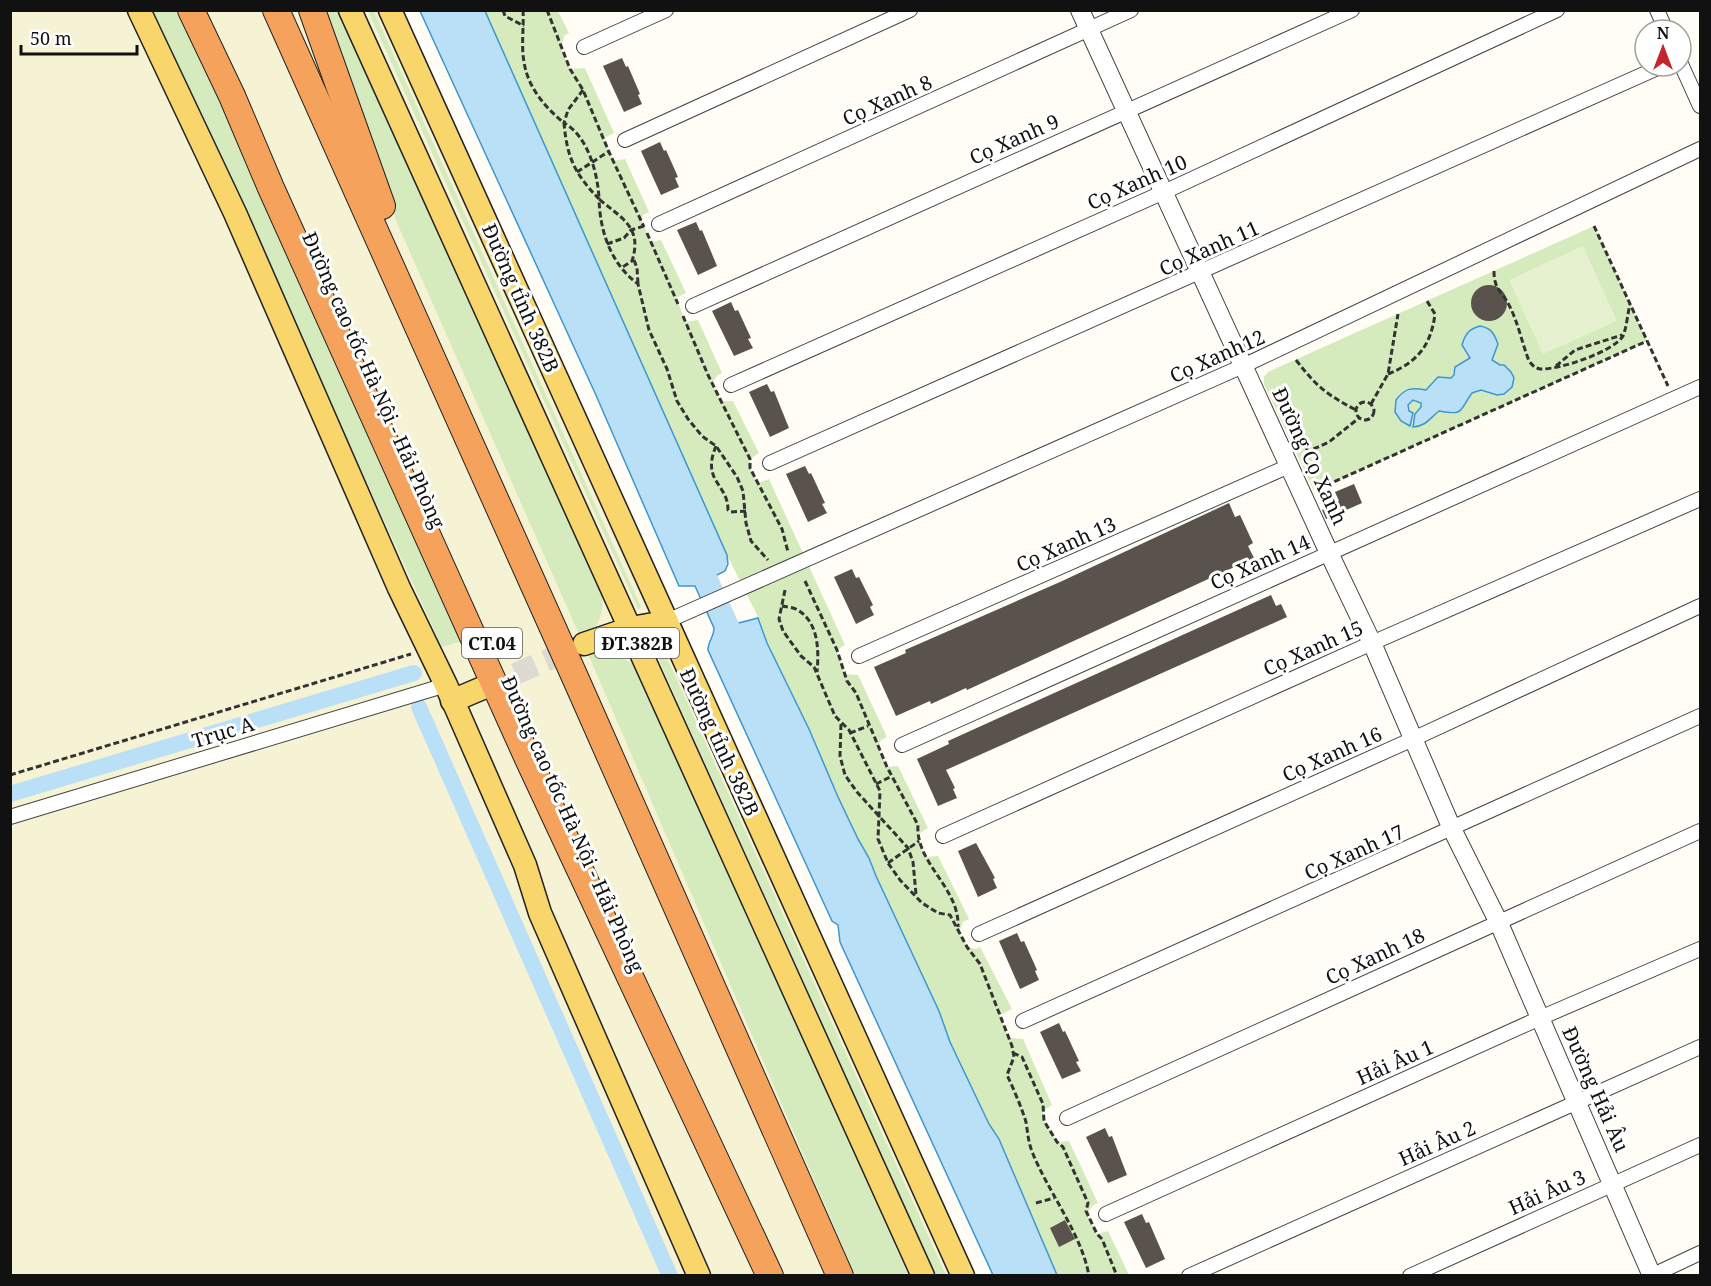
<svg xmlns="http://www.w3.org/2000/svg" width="1711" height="1286" viewBox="0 0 1711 1286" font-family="'Noto Serif',serif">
<rect width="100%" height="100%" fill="#fffdf5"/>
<polygon fill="#f6f3d4" points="10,11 390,11 956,1275 11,1275"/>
<g fill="#d5ebbd">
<polygon points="151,11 178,11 255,163 467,640 442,647"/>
<path d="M325,11h17l260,584c3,19 -5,34 -20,46l-185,-418z"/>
<polygon points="368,11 374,11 641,607 640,609 638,609"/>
<polygon points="485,11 558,11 569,33 564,36 561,49 570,69 585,68 614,133 604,138 613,161 625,159 649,212 643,215 641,219 651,242 661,240 686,293 676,298 686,322 698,320 722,373 717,376 712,383 721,401 733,401 759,453 750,459 750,468 758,483 769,479 845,645 837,650 845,674 858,675 887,737 881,740 878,747 887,767 898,766 928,828 917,835 926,857 938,856 969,919 963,922 959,932 967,947 976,949 980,947 1012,1009 1000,1015 1009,1038 1023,1039 1052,1105 1043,1111 1044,1121 1057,1142 1069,1141 1098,1203 1092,1206 1087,1214 1097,1234 1108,1231 1129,1275 1057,1275 999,1139 989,1124 950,1042 939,1011 876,876 869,858 858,839 838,797 809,729 767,643 761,623 727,555"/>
<polygon points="1594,226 1647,341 1314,491 1264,384 1264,377 1268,372"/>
<polygon points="592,647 615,653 636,666 908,1275 855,1275 586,649"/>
<polygon points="657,647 661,648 664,651 946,1275 936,1275 656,654"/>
</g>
<polygon fill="#e6f2cf" points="1583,246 1617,321 1543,354 1509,280"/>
<g fill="#b9e0f7" stroke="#3f96cf" stroke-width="1.5">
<path d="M420,11h65l242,544 1,9 -3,7 -18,9 20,46 31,-8 9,25 42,86 29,68 20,42 11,19 7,18 63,135 11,31 39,82 10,15 58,136h-64l-153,-333 -2,-17 -6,-4 -124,-271c0,-9 6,-13 6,-22l-19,-42h-16l-84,-193z"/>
<path d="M1480,326c11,2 14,7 18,18l-6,16 8,5h4l7,7 3,6 -2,9 -8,7 -7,1 -16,-5 -9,3c-13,17 -6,23 -33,18 -10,8 -13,15 -26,16l2,-13 6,-7v-4l-8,-3 -5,5 1,6 4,2 -3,13 -9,-5 -6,-9 1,-12c9,-12 16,-13 30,-10l12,-13 13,1 3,-3 1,-8 15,-9 -8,-13c3,-11 7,-16 18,-19z"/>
</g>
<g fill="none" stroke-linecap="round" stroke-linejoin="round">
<g stroke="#b9e0f7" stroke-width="16">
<polyline points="701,559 740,645"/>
<polyline points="419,707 670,1276"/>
<polyline points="10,794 414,673"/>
</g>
</g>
<g fill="#5a524d">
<polygon points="622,58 626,67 628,66 640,94 638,95 642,104 624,112 603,66"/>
<polygon points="660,142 664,151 666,150 678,177 675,178 679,187 661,195 641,151"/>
<polygon points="696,222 700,231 702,230 717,266 698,275 677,230"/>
<circle cx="1489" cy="303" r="18"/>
<polygon points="731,302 735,311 738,310 751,338 748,339 753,348 734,356 712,311"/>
<polygon points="767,384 771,392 774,391 789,428 770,437 749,392"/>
<polygon points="805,466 809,474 811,473 825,503 822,504 827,513 808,522 786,474"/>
<polygon points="1354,484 1362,503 1326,519 1322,510 1339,501 1335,492"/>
<polygon points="1229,503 1235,517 1240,515 1253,543 1248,546 1254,558 967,690 966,688 931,704 930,701 896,716 874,667 906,653 905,650 1060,582"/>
<polygon points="852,569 856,578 859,577 873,605 870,607 874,615 856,624 834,577"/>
<polygon points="1271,595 1276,606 1281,604 1287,617 946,770 955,788 953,789 957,798 938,806 917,759 949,744 948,741"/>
<polygon points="976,843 995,878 993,879 997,888 978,897 958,851"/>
<polygon points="1017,933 1021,942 1024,941 1037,970 1035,971 1039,980 1020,989 999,941"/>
<polygon points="1059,1023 1063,1032 1065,1031 1079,1061 1076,1062 1081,1071 1062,1079 1040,1032"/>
<polygon points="1105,1128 1109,1137 1112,1136 1127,1175 1108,1183 1086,1137"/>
<polygon points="1142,1214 1146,1223 1149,1222 1165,1259 1146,1268 1124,1222"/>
<polygon points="1065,1220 1075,1239 1059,1247 1050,1228"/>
</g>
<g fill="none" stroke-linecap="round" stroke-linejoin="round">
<polyline stroke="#dbdad3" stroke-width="22" stroke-dasharray="22 11" stroke-linecap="butt" points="485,687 580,646"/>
<g stroke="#444" stroke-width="16">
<g id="minor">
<polyline points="1657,10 1666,30"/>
<polyline points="584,47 666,10"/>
<polyline points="1681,64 1700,106"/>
<polyline points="625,140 910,10"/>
<polyline points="659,224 1131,10"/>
<polyline points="693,306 1352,10"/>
<polyline points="731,385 1164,192 1557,10"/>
<polyline points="770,463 1662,66"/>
<polyline points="665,622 1243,366 1700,149"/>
<polyline points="859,656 1289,466"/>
<polyline points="902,745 1700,387"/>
<polyline points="10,817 446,685"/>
<polyline points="943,836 1372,643 1700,499"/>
<polyline points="979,934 1413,739 1700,606"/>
<polyline points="1023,1021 1700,716"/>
<polyline points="1067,1118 1700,831"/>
<polyline points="1106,1214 1540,1018 1700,949"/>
<polyline points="1189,1276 1700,1047"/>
<polyline points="1410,1276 1700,1145"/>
<polyline points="1651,1276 1700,1253"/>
</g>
</g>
<g stroke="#444" stroke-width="20">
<polyline id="tertiary" points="1080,10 1329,553 1372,643 1452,829 1498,921 1652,1276"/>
</g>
<g stroke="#222" stroke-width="25">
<g id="primary">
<polyline points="139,10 235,213 399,588 446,685 525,865 540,913 699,1276"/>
<polyline points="350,10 923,1276"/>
<path d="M390,10c192,422 381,844 573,1266"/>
<polyline points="584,644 631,628 665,622"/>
<polyline points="452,701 485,687"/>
</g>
</g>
<g stroke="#222" stroke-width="28">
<g id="motorway">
<polyline points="191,10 232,96 271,188 529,761 770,1276"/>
<polyline points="276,10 574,675 840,1276"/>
<polyline points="312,10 382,206"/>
</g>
</g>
<g stroke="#333" stroke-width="3" stroke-dasharray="6 3" stroke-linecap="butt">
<polyline points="503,10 505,16 524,26"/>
<path d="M523,10c1,17 -2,36 1,52 4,26 21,45 40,61 3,35 11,51 35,76 1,33 12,65 39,85l11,46 18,39 10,32 11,18 14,17 14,10 21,31 6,14 3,32 5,18 17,19"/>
<polyline points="547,10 570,69 583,90 609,152 644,227"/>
<path d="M583,90l-15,20 -4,13c24,13 34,51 35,76 22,19 44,28 33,62l-11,7"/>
<polyline points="577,172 608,152"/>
<polyline points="1594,226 1668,386"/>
<polyline points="647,233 678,304"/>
<polyline points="607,244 624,238 631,230 644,226"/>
<polyline points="634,260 637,268 638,284"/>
<path d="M1494,271c0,19 8,20 15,34 9,17 13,38 20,56 3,4 6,7 11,8 19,1 73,-17 83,-33 3,-6 5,-24 7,-32"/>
<polyline points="683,316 708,375 750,459 750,468 782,529 788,552"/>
<path d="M1296,360c21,27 30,34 60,50"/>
<polyline points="1556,366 1575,350 1622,335"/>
<path d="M1388,374c30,-12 43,-29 47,-60l-8,-13"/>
<circle cx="1365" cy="411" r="9"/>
<polyline points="1371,404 1388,374 1398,314"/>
<path d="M716,446c-15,36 12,37 12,64l3,2 15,-1"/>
<polyline points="1298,446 1304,446 1309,451 1329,442 1359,418"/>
<polyline points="1307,467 1309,451"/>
<polyline points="1318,489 1647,341"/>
<path d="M805,581l32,69 10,31 9,12 31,74 31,58c-3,38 42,63 40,102"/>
<path d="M785,590l-6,29 4,12 18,25 13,11 21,49 14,14 31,61 -2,48 10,24 12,17 22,23 16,10 12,2 17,32 13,17 32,82 2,11 -7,18c7,15 14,31 19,47 2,12 2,20 7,32 16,39 49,81 56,122"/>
<path d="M782,606c4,1 10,1 14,3 23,12 23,42 21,63"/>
<polyline points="841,724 840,756 845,775 857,792 908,848 913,862 916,894"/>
<polyline points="850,733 868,726"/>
<polyline points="10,775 411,654"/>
<polyline points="876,784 892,776"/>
<polyline points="888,863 919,841"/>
<polyline points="1013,1053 1022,1057 1043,1104 1044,1121 1057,1142 1063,1147 1088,1203 1086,1211 1097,1234 1102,1239 1117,1276"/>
<polyline points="1036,1203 1054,1198"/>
</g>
<use href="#minor" stroke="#fff" stroke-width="14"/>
<use href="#tertiary" stroke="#fff" stroke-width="18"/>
<use href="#primary" stroke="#f9d66b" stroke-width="22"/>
<use href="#motorway" stroke="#f5a25d" stroke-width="26"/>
</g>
<g text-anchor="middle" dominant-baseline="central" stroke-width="6" stroke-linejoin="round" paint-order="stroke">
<g fill="#fff" stroke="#585858" stroke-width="1.5">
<rect x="462" y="628" width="60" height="30" rx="4.5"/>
<rect x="595" y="628" width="84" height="30" rx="4.5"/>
</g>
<g font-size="18" font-weight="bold" fill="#111">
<text x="492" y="643">CT.04</text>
<text x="637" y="643">ĐT.382B</text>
</g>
<g font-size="20" fill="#111" stroke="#fff">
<text transform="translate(887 100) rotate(-24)">Cọ Xanh 8</text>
<text transform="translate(1014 139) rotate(-24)">Cọ Xanh 9</text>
<text transform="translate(1137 182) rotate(-24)">Cọ Xanh 10</text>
<text transform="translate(1209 248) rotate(-24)">Cọ Xanh 11</text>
<text transform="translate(521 298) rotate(66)">Đường tỉnh 382B</text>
<text transform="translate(1217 356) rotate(-24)">Cọ Xanh12</text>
<text transform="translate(374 380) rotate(66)">Đường cao tốc Hà Nội - Hải Phòng</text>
<text transform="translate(1310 456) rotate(65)">Đường Cọ Xanh</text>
<text transform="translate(1066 544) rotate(-24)">Cọ Xanh 13</text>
<text transform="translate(1260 562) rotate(-24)">Cọ Xanh 14</text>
<text transform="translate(1313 648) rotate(-24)">Cọ Xanh 15</text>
<text transform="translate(223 732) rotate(-17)">Trục A</text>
<text transform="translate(720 742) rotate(65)">Đường tỉnh 382B</text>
<text transform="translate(1332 754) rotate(-24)">Cọ Xanh 16</text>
<text transform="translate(573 824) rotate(66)">Đường cao tốc Hà Nội - Hải Phòng</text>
<text transform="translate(1354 852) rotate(-24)">Cọ Xanh 17</text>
<text transform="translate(1375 956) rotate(-25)">Cọ Xanh 18</text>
<text transform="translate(1395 1062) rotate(-24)">Hải Âu 1</text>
<text transform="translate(1596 1089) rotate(66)">Đường Hải Âu</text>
<text transform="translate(1437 1143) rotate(-24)">Hải Âu 2</text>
<text transform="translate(1547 1192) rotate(-24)">Hải Âu 3</text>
</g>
</g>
<rect width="1711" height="1286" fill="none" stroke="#111111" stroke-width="24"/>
<g transform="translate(1663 48)"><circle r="28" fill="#ffffff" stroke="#a0a0a0" stroke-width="1.5"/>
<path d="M0-4.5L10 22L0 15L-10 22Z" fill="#c4262e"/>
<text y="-9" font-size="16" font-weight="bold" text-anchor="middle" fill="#111111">N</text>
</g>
<path d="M21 45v9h116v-9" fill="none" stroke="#111111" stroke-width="3"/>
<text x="30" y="45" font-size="18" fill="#111111" stroke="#ffffff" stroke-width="4.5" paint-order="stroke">50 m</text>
</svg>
